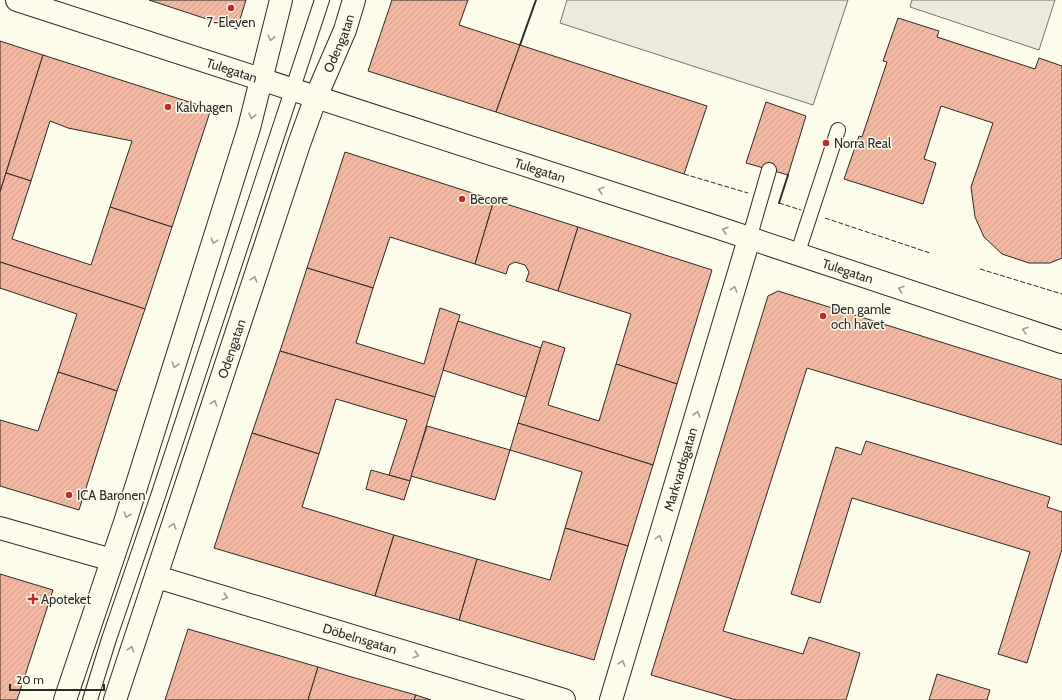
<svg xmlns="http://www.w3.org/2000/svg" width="1062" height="700" viewBox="0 0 1062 700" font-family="Cabin,sans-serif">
<defs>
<pattern id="building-hatch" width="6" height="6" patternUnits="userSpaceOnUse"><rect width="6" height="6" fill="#f2b8a0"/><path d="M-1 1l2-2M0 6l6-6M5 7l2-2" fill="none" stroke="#d09e8a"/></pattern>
</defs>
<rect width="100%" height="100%" fill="#fdfbea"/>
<g fill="#ecebdb" stroke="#74746e">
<polygon points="567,0 848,0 813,105 560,23"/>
<polygon points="912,0 1055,0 1039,50 910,7"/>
</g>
<g fill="url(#building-hatch)" stroke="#2b2b2b">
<polygon points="149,0 246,0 237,29"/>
<polygon points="392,0 468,0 459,25 520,45 496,112 368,71"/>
<polygon points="898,18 939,31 937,37 1035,69 1039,58 1062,66 1062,258 1050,263 1029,263 1002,254 984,237 975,217 971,187 993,123 941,106 924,159 936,163 923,204 844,179 859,136 862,137 887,62 883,61"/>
<polygon points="0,41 43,55 0,192"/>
<polygon points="520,45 707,106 684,174 496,112"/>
<polygon points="43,55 211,109 172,227 110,207 132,141 68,128 50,121 31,181 6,173"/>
<polygon points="766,102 806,116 788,175 746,163"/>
<polygon points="345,152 494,200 475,264 390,237 373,288 307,268"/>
<polygon points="6,173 31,181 12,239 91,265 110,207 172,227 145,309 0,262 0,192"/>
<polygon points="494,200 578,227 558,291 526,281 529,272 525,265 515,262 509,265 506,274 475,264"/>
<polygon points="578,227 712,270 677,384 616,364 631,314 558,291"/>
<polygon points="0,262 145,309 117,391 58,372 77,314 0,288"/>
<polygon points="307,268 373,288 356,343 424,364 440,308 460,315 435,397 280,351"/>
<polygon points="778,291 1062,380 1062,445 807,368 723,631 803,654 809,637 860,653 846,700 736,700 651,675 768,296"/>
<polygon points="458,321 541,348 526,397 443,370"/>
<polygon points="543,341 565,348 548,405 599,421 616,364 677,384 653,465 518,423"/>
<polygon points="280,351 435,397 410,481 389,475 407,420 336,399 319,454 252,433"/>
<polygon points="58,372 117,391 79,510 0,486 0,420 38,431"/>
<polygon points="518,423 653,465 628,546 565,528 582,472 510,450"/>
<polygon points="427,426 510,450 495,500 411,476"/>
<polygon points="252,433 319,454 302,507 394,535 375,596 214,548"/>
<polygon points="866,441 1050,497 1047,507 1062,512 1062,549 1027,663 998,654 1030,552 852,498 820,603 791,594 836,447 861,455"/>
<polygon points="371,470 410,481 404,500 366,489"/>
<polygon points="565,528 628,546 594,660 459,620 477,559 550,580"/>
<polygon points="394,535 477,559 459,620 375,596"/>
<polygon points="0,574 53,590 17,700 0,700"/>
<polygon points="188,629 318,667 308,700 165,700"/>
<polygon points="318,667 355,678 416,695 414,700 308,700"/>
<polygon points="937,674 990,690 987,700 929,700"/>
<polygon points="416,695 431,700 414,700"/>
</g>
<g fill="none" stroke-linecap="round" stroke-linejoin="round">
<g stroke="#2b2b2b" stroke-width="16">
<g id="service">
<polyline points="749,239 769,170"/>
<polyline points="797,255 838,130"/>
<polyline points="90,700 109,639 158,496 322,0"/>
</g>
</g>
<g stroke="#2b2b2b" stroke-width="24">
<g id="minor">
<path id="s1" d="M17,0l696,226 349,116"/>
<polyline points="0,528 112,560"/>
<path id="s2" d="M157,577l407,123"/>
<path id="s3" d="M611,700l138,-461"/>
</g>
</g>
<g stroke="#2b2b2b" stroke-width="24">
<g id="secondary">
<polyline points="65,700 126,519 249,128 281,0"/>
<path id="s4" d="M115,700l184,-556 17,-47 29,-67 9,-30"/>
</g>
</g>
<use href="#service" stroke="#fdfbea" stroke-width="14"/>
<use href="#minor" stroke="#fdfbea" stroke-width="22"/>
<use href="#secondary" stroke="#fdfbea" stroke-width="22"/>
<g stroke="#2b2b2b" stroke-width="1" stroke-dasharray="5 2" stroke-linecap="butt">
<polyline points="684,174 748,193"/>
<polyline points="779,203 801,210"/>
<polyline points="825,218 930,253"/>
<polyline points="980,269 1062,294"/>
</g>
<g stroke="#2b2b2b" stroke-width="2">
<polyline points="520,45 536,0"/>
<polyline points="779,203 788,175"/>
</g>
</g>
<defs><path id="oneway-chevron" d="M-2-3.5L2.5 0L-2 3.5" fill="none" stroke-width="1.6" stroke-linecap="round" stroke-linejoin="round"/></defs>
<g stroke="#9e9d94">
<use href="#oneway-chevron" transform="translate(271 38) rotate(104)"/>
<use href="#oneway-chevron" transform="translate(252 116) rotate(103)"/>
<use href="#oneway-chevron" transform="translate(601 190) rotate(-162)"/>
<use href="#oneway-chevron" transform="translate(725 230) rotate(-161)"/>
<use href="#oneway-chevron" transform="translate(214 241) rotate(108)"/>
<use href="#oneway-chevron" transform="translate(254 279) rotate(-72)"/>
<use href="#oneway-chevron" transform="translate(734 289) rotate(-73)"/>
<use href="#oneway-chevron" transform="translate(901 289) rotate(-162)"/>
<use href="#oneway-chevron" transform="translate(1025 330) rotate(-162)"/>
<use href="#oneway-chevron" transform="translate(175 365) rotate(108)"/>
<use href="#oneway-chevron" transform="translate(214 403) rotate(-72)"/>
<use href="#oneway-chevron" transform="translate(697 414) rotate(-73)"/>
<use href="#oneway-chevron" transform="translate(127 515) rotate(108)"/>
<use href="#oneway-chevron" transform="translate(173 526) rotate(-72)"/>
<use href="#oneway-chevron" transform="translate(659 538) rotate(-73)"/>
<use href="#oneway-chevron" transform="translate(225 597) rotate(17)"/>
<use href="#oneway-chevron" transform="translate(131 649) rotate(-72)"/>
<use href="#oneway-chevron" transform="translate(416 655) rotate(17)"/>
<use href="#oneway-chevron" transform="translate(622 663) rotate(-73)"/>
</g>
<g fill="#c62828" stroke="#fdfbea" stroke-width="1.5">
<circle cx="231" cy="8" r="4"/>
<circle cx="168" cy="107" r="4"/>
<circle cx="826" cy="143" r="4"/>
<circle cx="462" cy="199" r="4"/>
<circle cx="823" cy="316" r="4"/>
<circle cx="69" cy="495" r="4"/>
<path d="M31 593h4v4h4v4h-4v4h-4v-4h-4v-4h4z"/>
</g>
<g text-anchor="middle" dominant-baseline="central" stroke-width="3" stroke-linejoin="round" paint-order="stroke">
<g font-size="13" fill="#2b2b2b" stroke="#fdfbea" text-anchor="start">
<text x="231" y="22" text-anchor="middle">7-Eleven</text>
<text x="176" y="107">Kalvhagen</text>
<text x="834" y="143">Norra Real</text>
<text x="470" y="199">Becore</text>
<text x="831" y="309">Den gamle<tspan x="831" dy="15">och havet</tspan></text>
<text x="77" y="495">ICA Baronen</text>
<text x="41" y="599">Apoteket</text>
</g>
<g font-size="13" fill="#2b2b2b" stroke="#fdfbea">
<text stroke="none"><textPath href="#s4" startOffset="694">Odengatan</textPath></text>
<text stroke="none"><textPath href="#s1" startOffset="226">Tulegatan</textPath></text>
<text stroke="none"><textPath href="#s1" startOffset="550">Tulegatan</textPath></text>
<text stroke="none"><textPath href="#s1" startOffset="874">Tulegatan</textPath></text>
<text stroke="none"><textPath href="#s4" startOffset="370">Odengatan</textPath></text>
<text stroke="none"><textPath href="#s3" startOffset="241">Markvardsgatan</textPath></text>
<text stroke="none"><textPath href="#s2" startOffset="212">Döbelnsgatan</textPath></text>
</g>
</g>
<path d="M10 684v6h94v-6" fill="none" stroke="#2b2b2b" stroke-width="2"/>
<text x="16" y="684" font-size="12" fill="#2b2b2b" stroke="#fdfbea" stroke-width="3" paint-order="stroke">20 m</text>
</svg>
